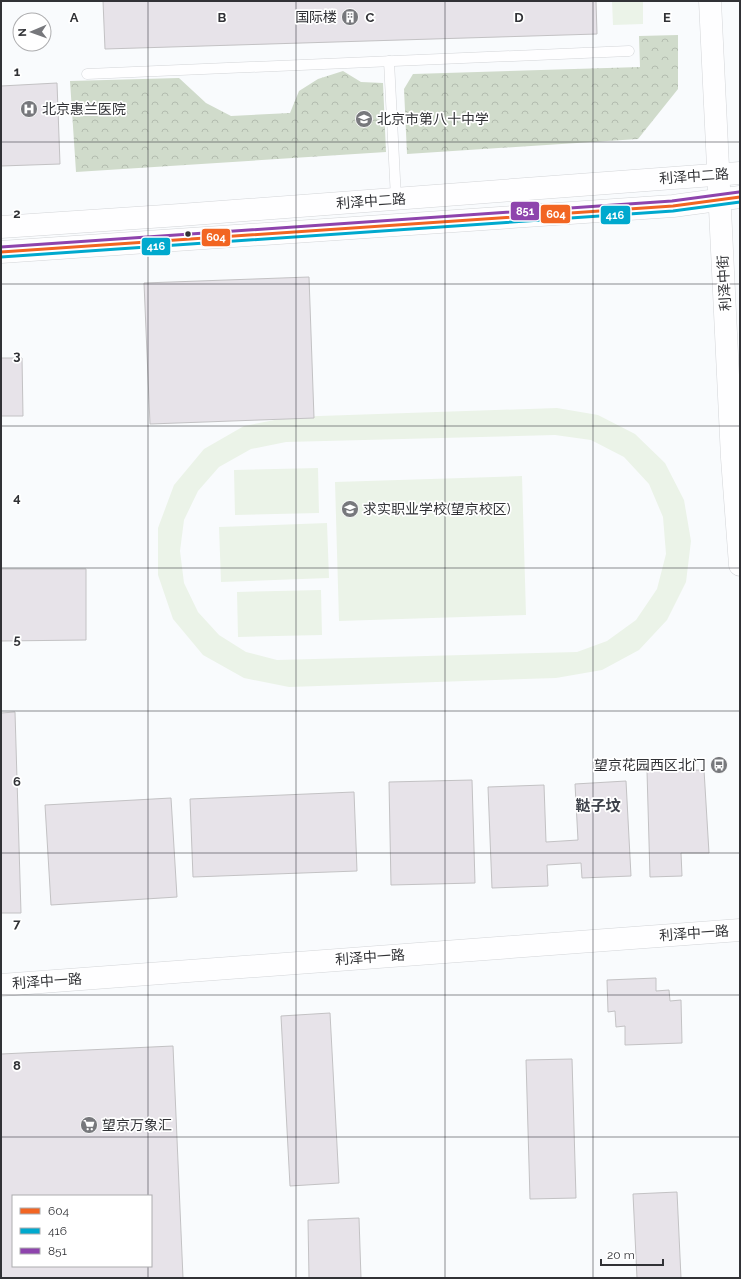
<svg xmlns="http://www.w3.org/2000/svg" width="741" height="1279" viewBox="0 0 741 1279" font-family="Raleway,'Noto Sans SC',sans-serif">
<defs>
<pattern id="forest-crowns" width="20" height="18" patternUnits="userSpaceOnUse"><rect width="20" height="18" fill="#d0dbcb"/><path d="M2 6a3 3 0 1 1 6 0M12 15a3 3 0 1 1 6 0" fill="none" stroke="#b3bcaf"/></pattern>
</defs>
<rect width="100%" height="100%" fill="#f9fbfd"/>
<g fill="#ebf3e8" fill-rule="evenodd">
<polygon points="612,1 643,1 643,24 613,25"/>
<path d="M557,408l41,7 37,19 30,29 19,37 7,41 -5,41 -19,38 -28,30 -37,20 -46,8 -267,9 -45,-9 -41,-23 -30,-36 -15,-44v-47l16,-43 30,-36 40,-23 46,-9zM555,435l36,5 33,17 25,27 14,33 3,37 -9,35 -21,31 -29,21 -30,11 -300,8 -31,-8 -27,-17 -21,-23 -14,-29 -4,-32 4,-31 14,-29 21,-24 32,-18 35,-7z"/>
<polygon points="318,468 319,513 235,515 234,470"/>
<polygon points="522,476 526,615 339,621 335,482"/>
<polygon points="327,523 329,578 221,582 219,527"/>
<polygon points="321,590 322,635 238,637 237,592"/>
</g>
<g fill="url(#forest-crowns)">
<polygon points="678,35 678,89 638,139 407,154 404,89 413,74 640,67 639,36"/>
<polygon points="343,71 361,82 383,83 386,152 76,172 70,81 179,78 206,103 231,116 290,113 299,91 318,79"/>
</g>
<g fill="#e7e3e9" stroke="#c3c2c4" fill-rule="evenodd">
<polygon points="103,1 596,1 597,34 105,49"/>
<polygon points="57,83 60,164 1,166 1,86"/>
<polygon points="309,277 314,418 150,424 144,283"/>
<polygon points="1,358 22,358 23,416 1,416"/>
<polygon points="1,569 86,569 86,640 1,641"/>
<polygon points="15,712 21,913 1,913 1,713"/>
<polygon points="704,770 709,853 681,853 682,876 650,877 647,771"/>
<polygon points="472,780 475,883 391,885 389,782"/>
<polygon points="626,781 631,876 582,878 581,863 547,865 548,886 492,888 488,787 544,785 546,842 578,840 575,784"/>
<polygon points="354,792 357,871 193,877 190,799"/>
<polygon points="171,798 177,897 51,905 45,805"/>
<polygon points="656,978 656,991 669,990 670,1001 681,1000 682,1043 625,1045 625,1026 616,1027 615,1011 608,1012 607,980"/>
<polygon points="330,1013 339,1183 290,1186 281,1016"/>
<path d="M173,1046l10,232h-182v-224zM13,1196h138v70h-138z"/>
<polygon points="572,1059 576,1198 530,1199 526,1060"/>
<polygon points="677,1192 681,1278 637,1278 633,1194"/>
<polygon points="359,1218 361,1278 309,1278 308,1220"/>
</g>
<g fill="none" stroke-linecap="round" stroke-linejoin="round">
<g stroke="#d3d5d8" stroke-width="11">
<g id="lane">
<polyline points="389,61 396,199"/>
<polyline points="87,74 629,51"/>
</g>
</g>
<g stroke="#d3d5d8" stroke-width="23">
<g id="secondary">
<polyline points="710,1 732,458 740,565"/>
<polyline points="1,227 180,215 740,173"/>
<polyline points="1,252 673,206 740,197"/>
<polyline points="1,985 740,930"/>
</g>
</g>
<use href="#lane" stroke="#fefeff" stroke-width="10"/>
<use href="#secondary" stroke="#fefeff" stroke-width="22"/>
<g stroke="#fff" stroke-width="6">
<polyline id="bus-1" points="1,252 673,206 740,197"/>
</g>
<g stroke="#fff" stroke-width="6">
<polyline id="bus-2" points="1,257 673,211 740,202"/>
</g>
<g stroke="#fff" stroke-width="6">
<polyline id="bus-3" points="1,247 672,201 739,192"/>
</g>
<use href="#bus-1" stroke="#f26522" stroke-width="3"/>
<use href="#bus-2" stroke="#00a9ce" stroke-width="3"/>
<use href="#bus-3" stroke="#8e44ad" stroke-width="3"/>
</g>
<path fill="none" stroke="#313236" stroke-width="1" stroke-opacity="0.55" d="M148,1v1195M296,1v1277M445,1v1277M593,1v1277M1,142h739M1,284h739M1,426h739M1,568h739M1,711h739M1,853h739M1,995h739M1,1137h739M148,1266v12"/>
<defs>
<g id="building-disc" transform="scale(0.9)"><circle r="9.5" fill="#77787c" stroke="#fff"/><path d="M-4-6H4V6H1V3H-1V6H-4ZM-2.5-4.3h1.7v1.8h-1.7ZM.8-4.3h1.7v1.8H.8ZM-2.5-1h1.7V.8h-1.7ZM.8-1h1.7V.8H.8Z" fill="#fff"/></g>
<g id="hospital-disc" transform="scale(0.9)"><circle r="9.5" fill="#77787c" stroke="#fff"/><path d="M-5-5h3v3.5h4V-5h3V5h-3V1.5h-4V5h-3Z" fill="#fff"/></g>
<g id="school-disc" transform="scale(0.9)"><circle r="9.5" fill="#77787c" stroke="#fff"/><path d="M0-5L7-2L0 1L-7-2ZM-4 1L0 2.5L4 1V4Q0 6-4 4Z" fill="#fff"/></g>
<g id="bus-disc" transform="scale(0.9)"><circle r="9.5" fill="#77787c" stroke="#fff"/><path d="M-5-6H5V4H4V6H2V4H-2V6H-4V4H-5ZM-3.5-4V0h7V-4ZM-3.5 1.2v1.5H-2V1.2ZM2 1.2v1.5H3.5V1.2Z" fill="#fff"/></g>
<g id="supermarket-disc" transform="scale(0.9)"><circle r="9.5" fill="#77787c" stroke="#fff"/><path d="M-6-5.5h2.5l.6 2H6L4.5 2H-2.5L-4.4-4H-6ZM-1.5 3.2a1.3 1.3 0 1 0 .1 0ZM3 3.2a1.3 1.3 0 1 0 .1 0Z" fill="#fff"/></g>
</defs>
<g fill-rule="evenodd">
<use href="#building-disc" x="350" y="17"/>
<use href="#hospital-disc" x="29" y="109"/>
<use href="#school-disc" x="364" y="119"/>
<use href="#school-disc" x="350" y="509"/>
<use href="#bus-disc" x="719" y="765"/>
<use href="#supermarket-disc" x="89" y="1125"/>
</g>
<circle fill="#313236" stroke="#fff" stroke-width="1.5" cx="188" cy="234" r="3.5"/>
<g text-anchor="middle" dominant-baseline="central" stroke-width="3.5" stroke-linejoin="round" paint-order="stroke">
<g font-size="14" fill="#313236" stroke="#fff" text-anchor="start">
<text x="337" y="17" text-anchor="end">国际楼</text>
<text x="42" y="109">北京惠兰医院</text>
<text x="377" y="119">北京市第八十中学</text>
<text x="363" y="509">求实职业学校(望京校区)</text>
<text x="706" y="765" text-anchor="end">望京花园西区北门</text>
<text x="102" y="1125">望京万象汇</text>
</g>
<g font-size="14" fill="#313236" stroke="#fff">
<text transform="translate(694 176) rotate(-4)">利泽中二路</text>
<text transform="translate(371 201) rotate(-4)">利泽中二路</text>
<text transform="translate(724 283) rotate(-93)">利泽中街</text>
<text transform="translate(694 933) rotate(-4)">利泽中一路</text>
<text transform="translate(370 957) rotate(-4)">利泽中一路</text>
<text transform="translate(47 981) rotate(-4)">利泽中一路</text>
</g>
<g font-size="15" font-weight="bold" fill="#3e424b" stroke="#fff">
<text x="598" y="806">鞑子坟</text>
</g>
</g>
<g font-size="13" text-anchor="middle" font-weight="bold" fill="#313236" stroke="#fff" stroke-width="3.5" stroke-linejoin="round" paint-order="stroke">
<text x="74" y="22">A</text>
<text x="222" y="22">B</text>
<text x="370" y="22">C</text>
<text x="519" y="22">D</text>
<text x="667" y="22">E</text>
<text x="17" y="76">1</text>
<text x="17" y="218">2</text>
<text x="17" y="360">3</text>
<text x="17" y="502">4</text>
<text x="17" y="644">5</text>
<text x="17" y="786">6</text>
<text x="17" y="928">7</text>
<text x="17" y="1070">8</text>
</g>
<g stroke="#fff" stroke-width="1.5">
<rect x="510" y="201" width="30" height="20" rx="4" fill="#8e44ad"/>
<rect x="540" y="204" width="31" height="20" rx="4" fill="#f26522"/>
<rect x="600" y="205" width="31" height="20" rx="4" fill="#00a9ce"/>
<rect x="201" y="228" width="30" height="19" rx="4" fill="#f26522"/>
<rect x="141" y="237" width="30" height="19" rx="4" fill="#00a9ce"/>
</g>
<g font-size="11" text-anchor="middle" font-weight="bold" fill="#fff">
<text x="525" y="215">851</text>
<text x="556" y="218">604</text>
<text x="615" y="219">416</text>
<text x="216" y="241">604</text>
<text x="156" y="250">416</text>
</g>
<rect width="741" height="1279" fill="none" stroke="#313236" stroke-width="4"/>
<rect x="12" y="1195" width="140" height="72" fill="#ffffff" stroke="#adadaf"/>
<rect x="20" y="1208" width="20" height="6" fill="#f26522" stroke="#adadaf"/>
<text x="48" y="1215" font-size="12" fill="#313236">604</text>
<rect x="20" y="1228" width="20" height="6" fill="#00a9ce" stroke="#adadaf"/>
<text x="48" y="1235" font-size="12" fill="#313236">416</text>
<rect x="20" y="1248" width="20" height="6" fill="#8e44ad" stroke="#adadaf"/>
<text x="48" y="1255" font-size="12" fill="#313236">851</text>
<g transform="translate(32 32) rotate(268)"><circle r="19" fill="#ffffff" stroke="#adadaf"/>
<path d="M0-3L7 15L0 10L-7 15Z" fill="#77787c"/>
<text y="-6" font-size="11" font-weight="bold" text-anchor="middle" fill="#313236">N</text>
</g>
<path d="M601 1259v6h62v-6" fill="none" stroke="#313236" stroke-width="2"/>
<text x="607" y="1259" font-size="12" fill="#313236" stroke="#ffffff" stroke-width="3" paint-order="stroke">20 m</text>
</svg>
